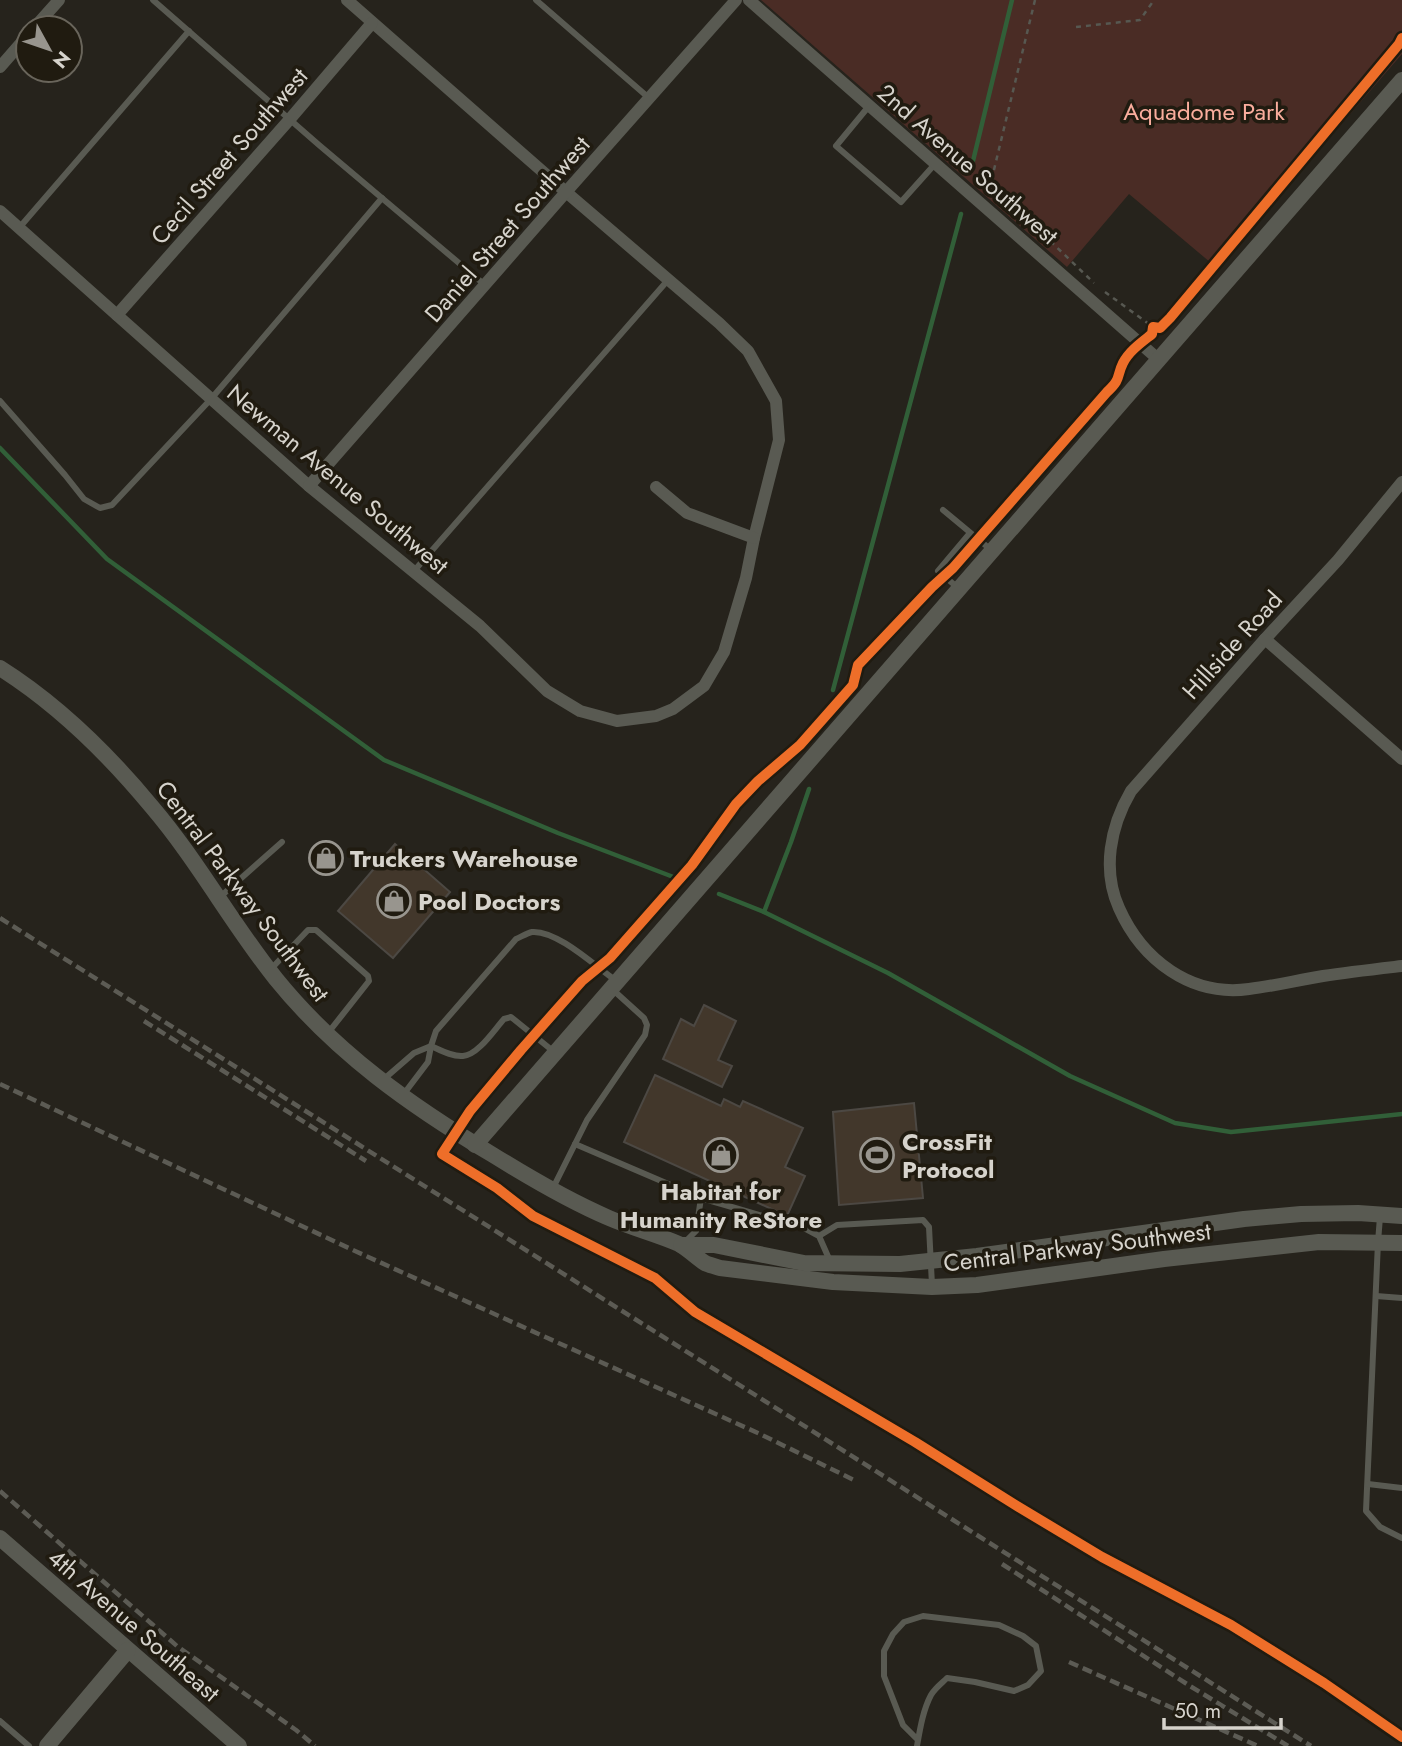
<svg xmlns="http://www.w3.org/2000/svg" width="1402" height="1746" viewBox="0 0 1402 1746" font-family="Jost,sans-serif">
<rect width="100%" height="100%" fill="#26231c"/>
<polygon fill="#4a2c25" points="761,0 1402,0 1402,54 1217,268 1129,194 1067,267"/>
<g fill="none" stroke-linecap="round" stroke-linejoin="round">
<g stroke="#315f38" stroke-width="4.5">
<polyline points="973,161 1012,0"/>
<polyline points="0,448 107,559 384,760 558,833 676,878"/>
<polyline points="833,690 961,214"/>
<polyline points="719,894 764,912 888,973 1070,1076 1175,1123 1231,1132 1402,1114"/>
<polyline points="764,912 791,842 809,789"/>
</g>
</g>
<g fill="#42372b" stroke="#4c4843" stroke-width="2">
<polygon points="395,844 450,892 393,958 338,911"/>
<polygon points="704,1005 736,1021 718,1060 732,1066 722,1087 663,1059 681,1019 694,1026"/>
<polygon points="655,1075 721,1106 724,1099 740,1107 743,1101 803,1128 785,1167 805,1176 787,1216 624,1142"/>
<polygon points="914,1103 923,1198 839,1205 833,1112"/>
</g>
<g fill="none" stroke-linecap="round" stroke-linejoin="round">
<g stroke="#575851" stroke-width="2.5" stroke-dasharray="5 5" stroke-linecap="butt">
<polyline points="1035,0 992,178 997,190 1094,283"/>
<polyline points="1076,27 1140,20 1154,0"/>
<polyline points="1105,292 1153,327"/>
</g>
<g stroke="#595a52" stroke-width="6">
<polyline points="153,0 319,145 485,285"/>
<polyline points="536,0 649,98"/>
<polyline points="869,106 836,146 901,202 935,164"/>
<polyline points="19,228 189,31"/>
<polyline points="0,401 65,475 84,499 100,508 112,505 211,399 382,198"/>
<polyline points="943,510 990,549"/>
<polyline points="414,571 668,280"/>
<polyline points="957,587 938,571 970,533"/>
<polyline points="220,897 282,842"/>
<polyline points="271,969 308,930 316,930 368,976 369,981 328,1033"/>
<path d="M553,1051l-42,-34 -7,2c-10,11 -26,36 -41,37 -11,1 -23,-6 -32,-10l5,-15 80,-92c5,-2 11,-6 16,-7 25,-2 63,34 83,48"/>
<polyline points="384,1079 414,1053 431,1046 428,1062 403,1095"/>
<polyline points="575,1144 701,1198 804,1228 819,1236 830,1261"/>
<polyline points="552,1190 587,1120 645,1035 647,1025 644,1018 612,989"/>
<polyline points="1380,1217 1378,1242 1366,1511 1380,1527 1402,1538"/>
<polyline points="819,1236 837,1225 923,1220 929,1227 932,1285"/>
<polyline points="684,1243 696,1231 701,1198"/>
<polyline points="1376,1296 1402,1298"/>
<polyline points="1368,1484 1402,1488"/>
<polyline points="0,1721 29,1746"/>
<path d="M917,1746c3,-17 6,-36 14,-51 4,-7 11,-12 16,-17l28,4 39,9 14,-6 13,-14 -5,-25 -13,-10 -24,-11 -76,-9 -19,6 -11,12 -9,17v25l19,49 15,15"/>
</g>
<g stroke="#595a52" stroke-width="12">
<polyline points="749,0 1158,359"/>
<polyline points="34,28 59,0"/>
<polyline points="0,67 28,35"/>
<polyline points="0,211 309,486 480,626 547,691 580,711 617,721 656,716 673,709 704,686 724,652 746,578 754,538 779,440 776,401 748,351 719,323 566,192 347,0"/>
<polyline points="117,315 290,119 372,23"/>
<path d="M1402,482l-64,78 -73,79 -134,152c-21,36 -29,79 -12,117 23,52 72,89 130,81 25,-3 49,-9 74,-13 26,-4 53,-7 79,-10"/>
<polyline points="309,486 566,192 736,0"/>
<polyline points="656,487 687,513 754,538"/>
<polyline points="1265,639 1402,759"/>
</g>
<g stroke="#595a52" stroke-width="16">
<path d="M0,668c57,36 109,87 152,139 46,54 80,117 124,172 60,74 135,127 217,176 37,23 76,46 116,63 23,10 47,16 70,26 9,5 17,13 26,19 4,2 10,3 15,5l113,14 99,5 45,-2 187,-26 155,-17 83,1"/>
<polyline points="475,1145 1402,80"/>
<polyline points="681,1245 714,1245 804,1263 900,1264 977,1256 1244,1219 1301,1214 1358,1213 1402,1216"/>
<polyline points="0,1538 239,1746"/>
<polyline points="47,1746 128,1650"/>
</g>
<g stroke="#5c5b54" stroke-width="4.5" stroke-dasharray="10 5" stroke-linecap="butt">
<polyline points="0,918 1311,1746"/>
<polyline points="144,1021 366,1161"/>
<polyline points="0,1084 355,1251 760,1434 856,1481"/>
<polyline points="0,1491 177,1646 296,1730 315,1746"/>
<polyline points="1002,1564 1190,1686 1288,1746"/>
<polyline points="1069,1662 1258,1746"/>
</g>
<g stroke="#201b10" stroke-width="15">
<path id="cycleway" d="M1402,38l-3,6 -229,274 -10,10 -7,-1 -1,7c-10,8 -23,17 -29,29 -7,14 -1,15 -16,29l-154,176 -21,19 -74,78 -5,20 -53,60 -42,36 -22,23 -44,61 -82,93 -28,23 -61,69 -51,61 -28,43 55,34 36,28 122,62 40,34 220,130 102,64 85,51 129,68 93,58 78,54"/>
</g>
<use href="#cycleway" stroke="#ee6e29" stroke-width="10"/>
</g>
<defs>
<g id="shop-ring" transform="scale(1.75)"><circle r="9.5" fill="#201b10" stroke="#98958e" stroke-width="1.5"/><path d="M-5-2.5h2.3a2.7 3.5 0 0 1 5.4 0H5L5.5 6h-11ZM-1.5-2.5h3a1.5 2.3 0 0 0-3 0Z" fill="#98958e"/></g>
<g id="stadium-ring" transform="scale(1.75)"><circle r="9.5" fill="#201b10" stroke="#98958e" stroke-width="1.5"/><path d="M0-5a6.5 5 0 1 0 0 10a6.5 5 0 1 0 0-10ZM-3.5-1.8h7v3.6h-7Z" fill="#98958e"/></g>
</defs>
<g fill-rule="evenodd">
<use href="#shop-ring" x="326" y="858"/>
<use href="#shop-ring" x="394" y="901"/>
<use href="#shop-ring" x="721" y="1155"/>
<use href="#stadium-ring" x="877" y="1155"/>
</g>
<g text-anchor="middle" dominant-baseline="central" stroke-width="7" stroke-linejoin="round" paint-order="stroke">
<g font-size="24" fill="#faad9d" stroke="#201b10">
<text x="1204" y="111">Aquadome Park</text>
</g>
<g font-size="24" fill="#d6d3cc" stroke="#201b10">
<text transform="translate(229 156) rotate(-49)">Cecil Street Southwest</text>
<text transform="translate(968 164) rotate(41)">2nd Avenue Southwest</text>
<text transform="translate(507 229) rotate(-49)">Daniel Street Southwest</text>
<text transform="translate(338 479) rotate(40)">Newman Avenue Southwest</text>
<text transform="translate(1232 645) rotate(-48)">Hillside Road</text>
<text transform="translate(243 891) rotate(53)">Central Parkway Southwest</text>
<text transform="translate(1077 1247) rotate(-7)">Central Parkway Southwest</text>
<text transform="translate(134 1625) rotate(41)">4th Avenue Southeast</text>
</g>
<g font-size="24" font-weight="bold" fill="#d6d3cc" stroke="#201b10" text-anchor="start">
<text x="350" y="858">Truckers Warehouse</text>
<text x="418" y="901">Pool Doctors</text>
<text x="902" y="1141">CrossFit<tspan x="902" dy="28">Protocol</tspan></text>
<text x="721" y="1191" text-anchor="middle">Habitat for<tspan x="721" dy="28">Humanity ReStore</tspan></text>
</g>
</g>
<g transform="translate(49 49) rotate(130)"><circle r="33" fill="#201b10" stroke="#69655b" stroke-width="2"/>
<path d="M0-5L12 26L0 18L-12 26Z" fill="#98958e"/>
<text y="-10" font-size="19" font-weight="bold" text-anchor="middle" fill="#d6d3cc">N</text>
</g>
<path d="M1164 1718v10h117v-10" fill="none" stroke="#d6d3cc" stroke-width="3.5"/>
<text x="1174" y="1718" font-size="21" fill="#d6d3cc" stroke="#201b10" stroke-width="5" paint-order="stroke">50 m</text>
</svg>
